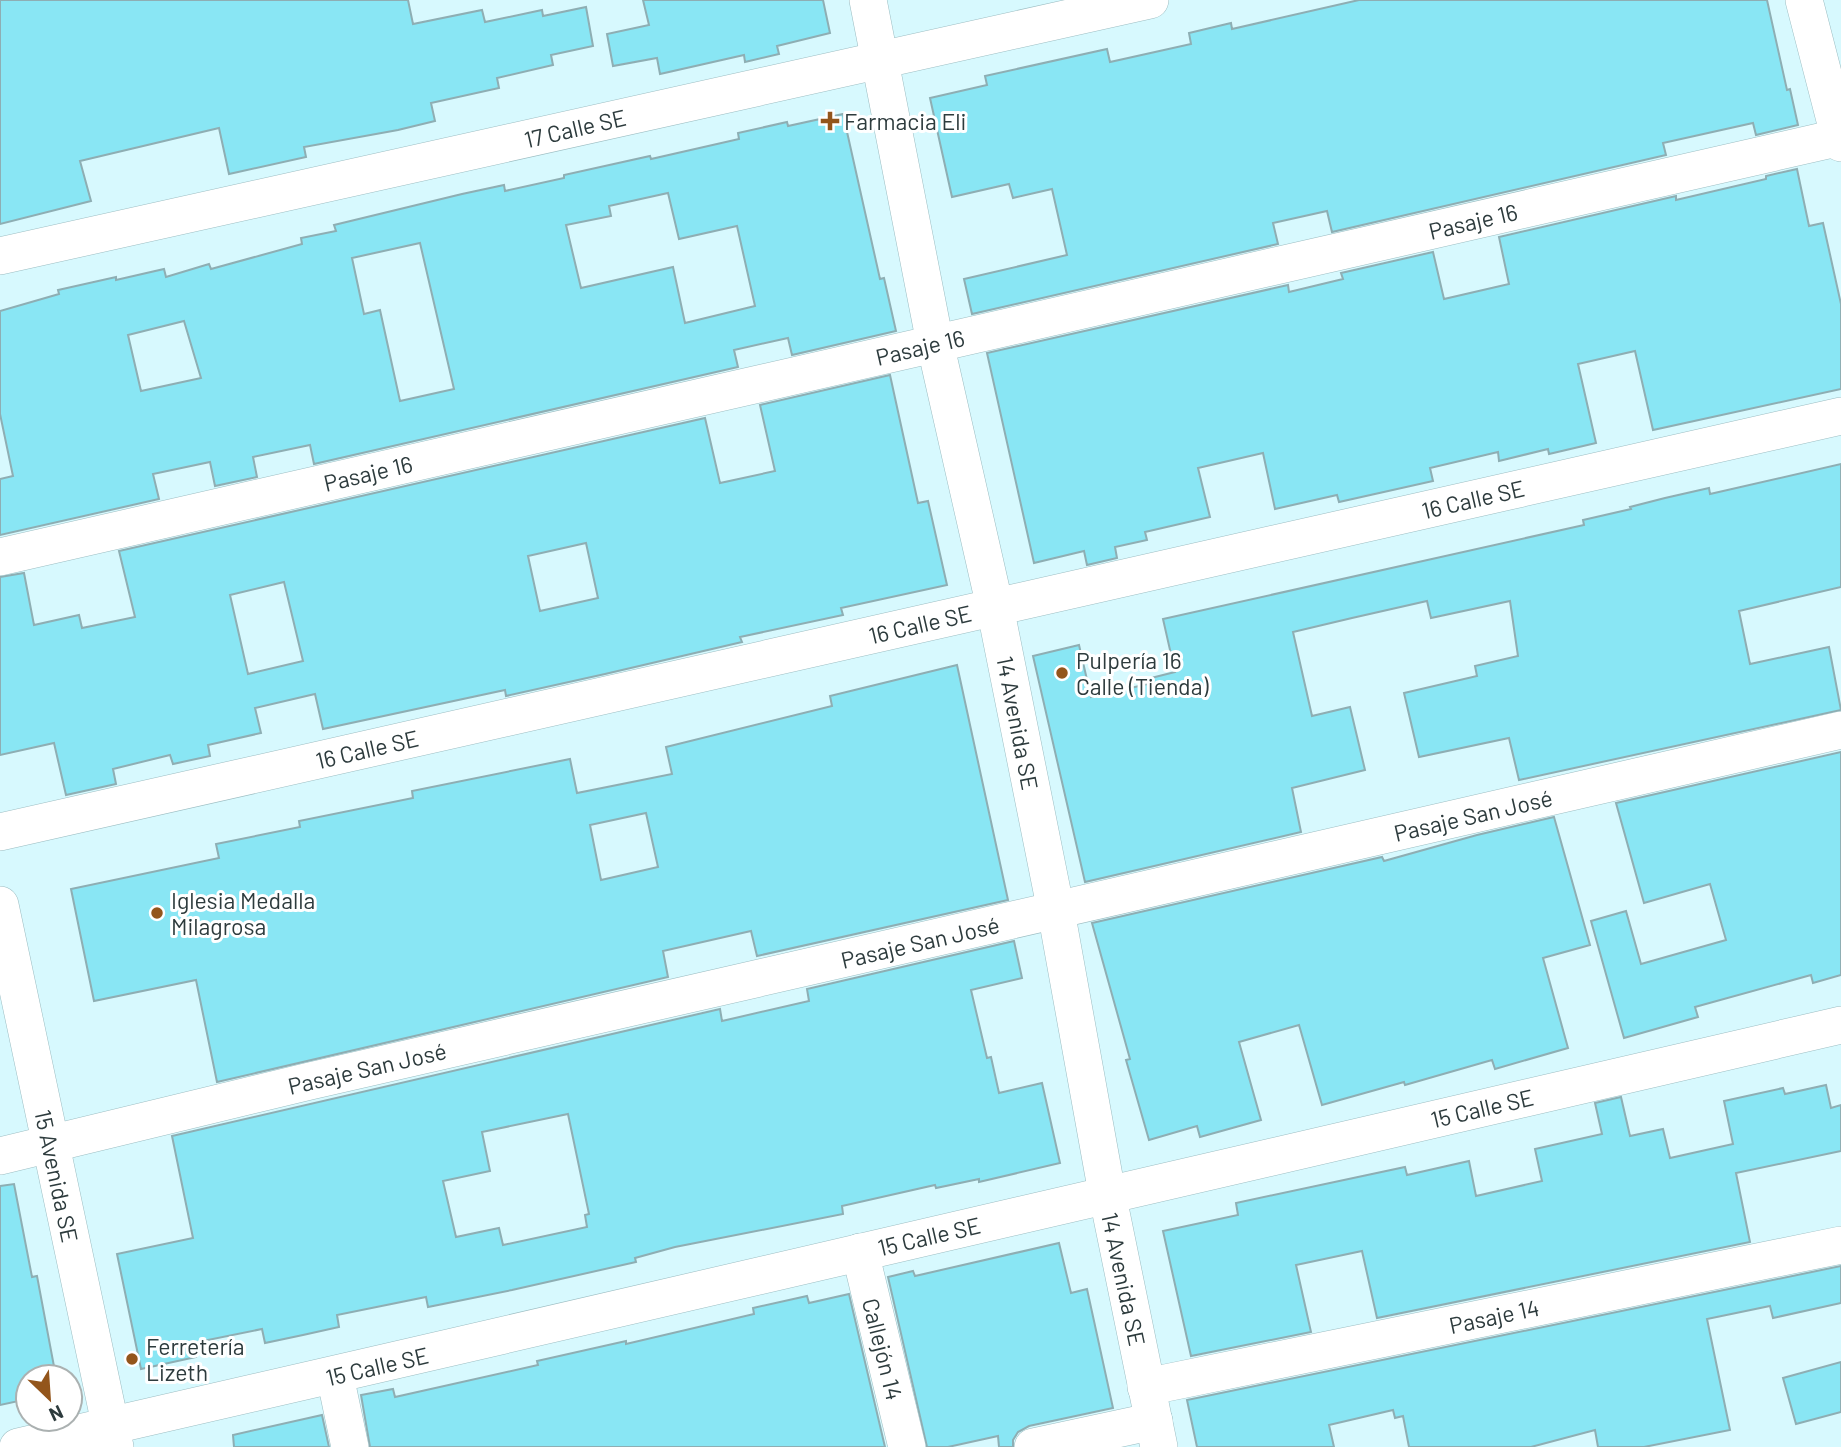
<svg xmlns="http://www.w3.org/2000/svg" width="1841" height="1447" viewBox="0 0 1841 1447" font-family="Barlow,sans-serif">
<rect width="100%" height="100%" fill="#d7f9fe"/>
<g fill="#89e6f4" stroke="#8eaeb3" stroke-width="2" fill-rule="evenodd">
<polygon points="0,0 408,0 413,24 482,10 485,22 542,10 543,16 586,7 593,46 551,55 553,65 497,78 499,88 431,103 435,121 398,130 304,147 306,157 229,174 219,128 80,161 91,201 0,224"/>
<polygon points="643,0 823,0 830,33 777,46 779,54 745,62 744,55 660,74 657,58 613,66 607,34 649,25"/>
<polygon points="1359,0 1767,0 1787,90 1790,89 1798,125 1756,135 1753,123 1663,143 1666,155 1332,232 1327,211 1273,223 1278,244 972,314 964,279 1067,255 1052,189 1013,198 1009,184 952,197 930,98 987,85 985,76 1107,49 1110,62 1191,44 1189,33 1231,23 1232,29"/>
<path d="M843,114l37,165 4,-1 12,53 -104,24 -4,-17 -54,12 4,17 -424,97 -4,-19 -57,12 4,20 -42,9 -5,-24 -57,12 6,25 -159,36v-56l13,-3 -13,-62v-103l59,-17 -1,-4 58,-13v3l48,-11 2,8 43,-13 2,5 91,-25 -1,-6 35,-7 -2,-6 128,-31 42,-9 1,6 59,-13v-3l86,-19 1,3 88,-20 -1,-6 49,-11 1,4zM668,193l11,46 58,-13 18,80 -70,17 -12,-56 -92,21 -15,-63 45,-9 -2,-10zM420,243l34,146 -54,12 -20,-91 -16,4 -12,-56zM184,321l17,57 -60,13 -13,-56z"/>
<polygon points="1797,169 1809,226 1823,223 1841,304 1841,389 1653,430 1635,351 1578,364 1596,443 1549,454 1548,449 1499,461 1498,452 1430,468 1433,481 1339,502 1337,495 1275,509 1263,453 1198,468 1210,517 1145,532 1147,540 1115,547 1117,558 1087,565 1084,551 1034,563 987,353 1288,285 1289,292 1343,279 1341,273 1433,252 1444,299 1509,284 1499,237 1676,196 1676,200 1766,179 1766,176"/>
<path d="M890,375l28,128 10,-2 19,84 -106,23 2,7 -103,22 2,5 -137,32 -99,22 -1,-6 -182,39 -8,-35 -60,14 6,25 -53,12 2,11 -37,8 -3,-9 -57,14 3,15 -50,11 -12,-52 -54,12v-178l24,-4 10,52 45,-10 3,13 53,-11 -16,-66 586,-133 15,65 55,-12 -15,-66zM586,543l12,55 -58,13 -12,-55zM284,582l19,79 -55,13 -18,-79z"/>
<polygon points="1841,464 1841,587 1739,611 1750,664 1829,647 1841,710 1519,780 1509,738 1419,757 1404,693 1477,676 1475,666 1518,656 1510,601 1431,618 1427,601 1352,618 1293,632 1312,716 1350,707 1365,770 1292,788 1301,832 1085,882 1033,656 1079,645 1091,697 1148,684 1147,679 1175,672 1163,619 1584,525 1583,520 1631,509 1630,507 1665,498 1709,488 1710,494"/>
<path d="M957,665l51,235 -251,56 -6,-25 -88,20 5,26 -451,105 -21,-102 -102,21 -23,-112 148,-31 -3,-14 84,-17 -1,-6 114,-23 -1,-7 158,-32 7,34 95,-19 -6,-27 166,-41 -2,-10zM646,813l12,54 -57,13 -11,-55z"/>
<polygon points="1841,752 1841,975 1813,983 1811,975 1695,1007 1698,1017 1624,1038 1591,921 1626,911 1641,964 1726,940 1710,884 1644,903 1616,803"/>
<polygon points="1554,817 1590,945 1543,958 1568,1048 1495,1069 1492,1060 1405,1085 1404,1082 1322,1105 1299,1025 1239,1042 1261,1120 1200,1137 1197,1126 1149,1140 1126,1060 1130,1059 1092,923 1382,857 1384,861 1477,835"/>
<path d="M1014,941l8,37 -51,12 16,68 4,-1 8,36 43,-10 18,80 -81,19v-3l-43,9 -1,-3 -93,21 1,8 -168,33 -40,11 1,4 -124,28 -84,17 -2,-10 -89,18 2,12 -36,8 -38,8 -3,-14 -69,14 3,14 -55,12 -24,-115 76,-16 -21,-102 548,-127 2,12 87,-20 -2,-12zM568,1114l21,100 -4,1 2,12 -84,18 -4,-17 -43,9 -13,-56 47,-10 -8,-39z"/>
<polygon points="1826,1085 1831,1108 1841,1105 1841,1151 1736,1173 1750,1242 1377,1318 1362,1251 1296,1265 1311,1332 1191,1356 1163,1231 1238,1215 1236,1203 1405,1167 1407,1175 1469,1161 1476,1196 1542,1181 1535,1149 1602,1134 1595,1103 1621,1097 1630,1136 1663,1129 1670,1158 1733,1144 1724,1101 1783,1088 1785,1094"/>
<polygon points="14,1184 32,1277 37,1276 56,1377 28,1377 28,1399 0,1405 0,1186"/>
<polygon points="1059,1243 1071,1293 1087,1289 1113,1408 1029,1426 1018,1432 1013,1440 1013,1447 999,1447 998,1436 948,1447 927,1447 888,1277 913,1271 915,1276"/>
<polygon points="1841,1266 1841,1303 1773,1318 1770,1306 1707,1319 1730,1430 1644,1447 1598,1447 1595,1430 1531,1447 1409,1447 1403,1416 1395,1418 1393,1410 1329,1425 1334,1447 1197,1447 1187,1400"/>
<polygon points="849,1294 885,1447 370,1447 361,1395 393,1389 395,1397 538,1365 537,1361 626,1341 626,1344 754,1314 753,1308 807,1296 809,1303"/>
<polygon points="1841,1362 1841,1412 1796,1424 1783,1378"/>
<polygon points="322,1415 329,1447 234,1447 233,1435"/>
</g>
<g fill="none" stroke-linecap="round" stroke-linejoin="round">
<g stroke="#9cbdc2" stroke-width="38">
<g id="minor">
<polyline points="868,0 935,343 995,607 1056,911 1107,1193 1159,1447"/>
<polyline points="1804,0 1841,143"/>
<polyline points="0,256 1150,0"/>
<polyline points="0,557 1841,137"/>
<polyline points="0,832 1841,416"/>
<polyline points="0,905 115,1447"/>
<polyline points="0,1156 310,1081 1841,730"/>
<polyline points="860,1252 907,1447"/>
<polyline points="335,1376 350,1447"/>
<polyline points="1146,1387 1841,1245"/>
<path d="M18,1447c608,-139 1215,-282 1823,-422"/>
<polyline points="1033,1447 1154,1421"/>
</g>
</g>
<use href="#minor" stroke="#fff" stroke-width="37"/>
</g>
<g fill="#93551b" stroke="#fff" stroke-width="2.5">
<path d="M826.5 110.5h7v7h7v7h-7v7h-7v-7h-7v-7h7z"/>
<circle cx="1062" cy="673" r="7"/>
<circle cx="157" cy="913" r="7"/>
<circle cx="132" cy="1359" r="7"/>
</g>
<g text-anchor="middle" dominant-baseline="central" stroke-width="6" stroke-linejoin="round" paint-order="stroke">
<g font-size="23" fill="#2d3b3d" stroke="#fff" text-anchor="start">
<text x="844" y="121">Farmacia Eli</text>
<text x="1076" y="660">Pulpería 16<tspan x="1076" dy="26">Calle (Tienda)</tspan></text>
<text x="171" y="900">Iglesia Medalla<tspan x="171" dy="26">Milagrosa</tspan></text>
<text x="146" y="1346">Ferretería<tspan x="146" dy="26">Lizeth</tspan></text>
</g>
<g font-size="23" fill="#2d3b3d" stroke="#fff">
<text transform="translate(575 128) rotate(-13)">17 Calle SE</text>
<text transform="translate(1473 221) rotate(-13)">Pasaje 16</text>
<text transform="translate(920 347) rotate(-13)">Pasaje 16</text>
<text transform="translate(368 473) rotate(-13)">Pasaje 16</text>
<text transform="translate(1473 499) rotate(-13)">16 Calle SE</text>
<text transform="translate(920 624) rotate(-13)">16 Calle SE</text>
<text transform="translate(1018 723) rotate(79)">14 Avenida SE</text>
<text transform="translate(367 749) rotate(-13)">16 Calle SE</text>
<text transform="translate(1473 815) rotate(-13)">Pasaje San José</text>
<text transform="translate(920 942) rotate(-13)">Pasaje San José</text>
<text transform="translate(367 1068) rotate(-13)">Pasaje San José</text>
<text transform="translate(1482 1108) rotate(-13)">15 Calle SE</text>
<text transform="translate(57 1176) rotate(78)">15 Avenida SE</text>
<text transform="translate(929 1236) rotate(-13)">15 Calle SE</text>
<text transform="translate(1124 1279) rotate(78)">14 Avenida SE</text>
<text transform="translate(1494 1316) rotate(-12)">Pasaje 14</text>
<text transform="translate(883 1349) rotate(76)">Callejón 14</text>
<text transform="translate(377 1366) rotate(-13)">15 Calle SE</text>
</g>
</g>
<g transform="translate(49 1398) rotate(155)"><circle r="33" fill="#ffffff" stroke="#abb1b1" stroke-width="2"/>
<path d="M0-5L12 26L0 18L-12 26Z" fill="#93551b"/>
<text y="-10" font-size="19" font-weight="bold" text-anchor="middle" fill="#2d3b3d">N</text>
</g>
</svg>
